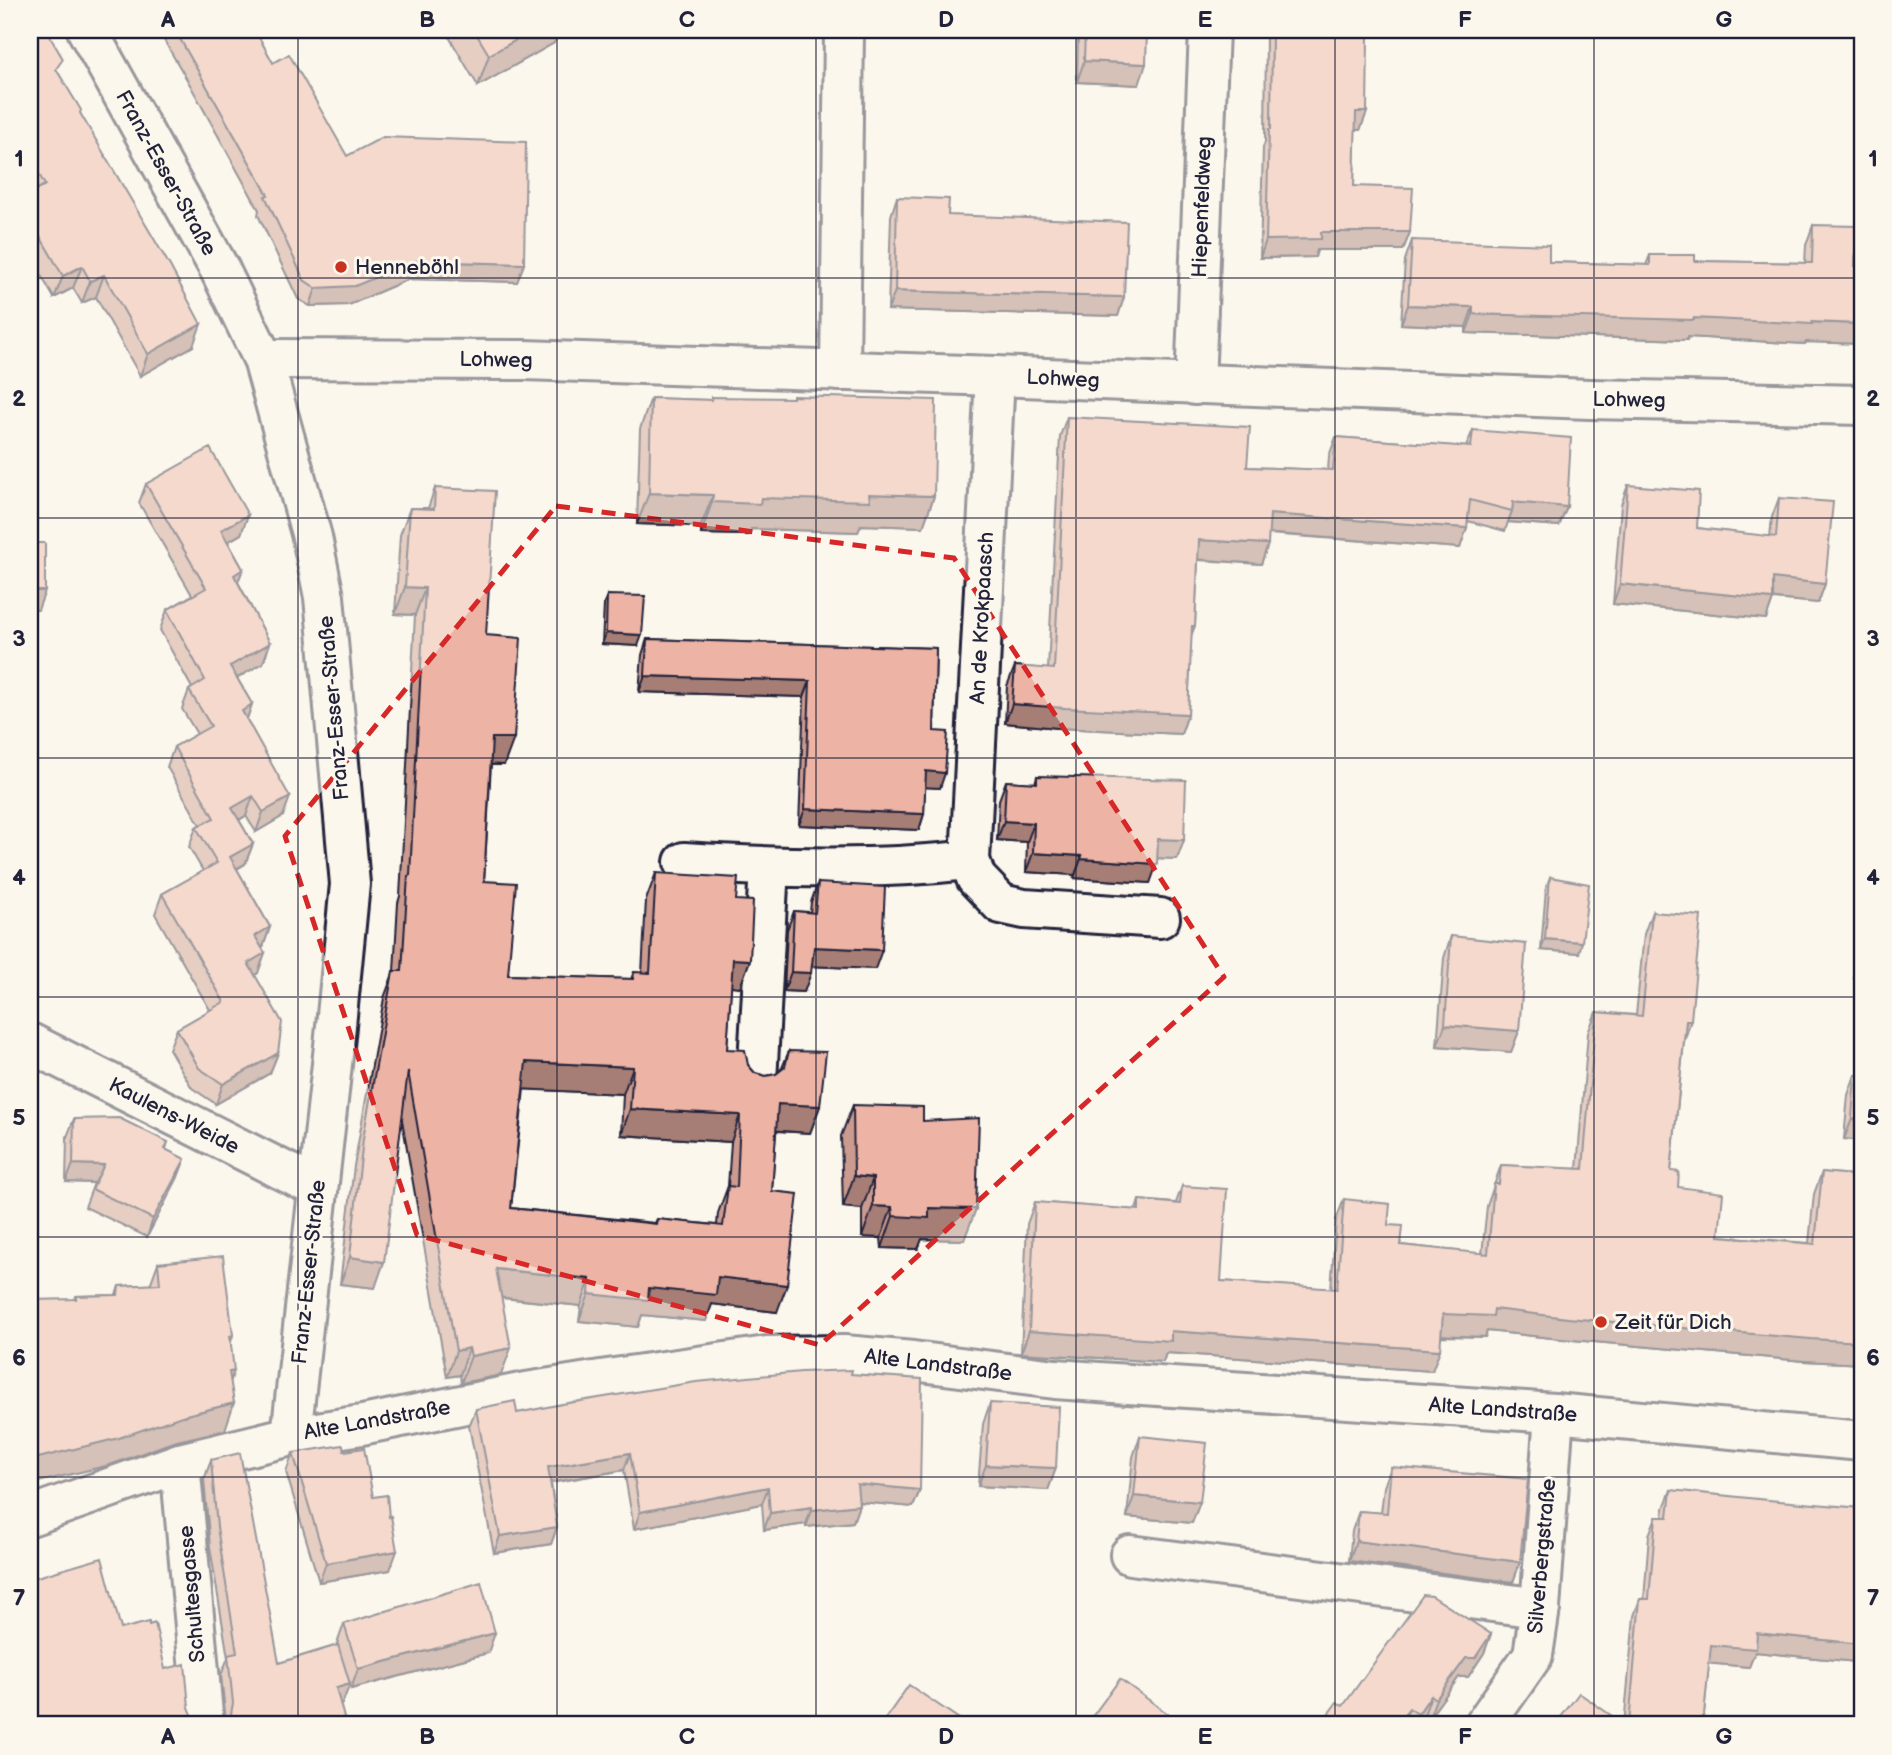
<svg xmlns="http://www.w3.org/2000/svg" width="1892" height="1755" viewBox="0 0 1892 1755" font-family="'Balsamiq Sans',sans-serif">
<rect width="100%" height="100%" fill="#fbf7ec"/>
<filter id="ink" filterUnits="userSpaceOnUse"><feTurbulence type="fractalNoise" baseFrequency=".0143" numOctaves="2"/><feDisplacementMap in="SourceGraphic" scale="14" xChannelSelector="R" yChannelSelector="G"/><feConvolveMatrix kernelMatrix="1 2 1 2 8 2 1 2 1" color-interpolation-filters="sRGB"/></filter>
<g filter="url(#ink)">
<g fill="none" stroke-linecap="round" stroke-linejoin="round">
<g stroke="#22223b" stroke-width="44">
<g id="minor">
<polyline points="87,30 220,270 263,359 312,537 324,597 350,884 334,1046 291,1436"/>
<polyline points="263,359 524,360 995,376 1590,399 1862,405"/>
<polyline points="840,371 844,30"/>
<polyline points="995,376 970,860 976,878 1001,904 1024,909 1160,918"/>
<polyline points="1195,385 1209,30"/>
<path d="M684,862c95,6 191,9 286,-2"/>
<polyline points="30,1043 318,1188"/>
<polyline points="757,1081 769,867"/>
<polyline points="180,1463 204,1725"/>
<polyline points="30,1516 180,1463 291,1436 362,1425 520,1393 601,1380 767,1356 844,1355 913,1361 1055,1379 1554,1413 1862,1441"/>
<polyline points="1130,1555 1540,1608"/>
<polyline points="1484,1725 1533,1655 1540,1608 1554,1413"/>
</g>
</g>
<use href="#minor" stroke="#fbf7ec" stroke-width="38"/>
</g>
<g fill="#cc9b8f" stroke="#22223b" stroke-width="2" fill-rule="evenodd">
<polygon points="30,30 58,72 80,113 193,346 140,376 96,297 82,303 73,288 54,298 30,256"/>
<polygon points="158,30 255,30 273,63 347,156 524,264 517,282 409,279 349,305 310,306 298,299 258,215 259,210 189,83"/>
<polygon points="445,30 559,30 554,43 478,86"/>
<polygon points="1078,30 1147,30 1139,85 1077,82"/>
<polygon points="1266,30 1331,30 1331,36 1367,112 1360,130 1355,130 1354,186 1410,232 1403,250 1317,250 1315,257 1260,258 1263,147 1265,142"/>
<polygon points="897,197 948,215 1124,297 1118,316 888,310 891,216"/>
<polygon points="1813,225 1855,266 1862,266 1862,344 1806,342 1805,344 1688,337 1687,340 1466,333 1466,327 1401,324 1405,260 1412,240 1549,262 1646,265 1650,255 1695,261 1805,263 1806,245"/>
<polygon points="712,397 934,496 923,527 861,525 858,532 751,529 749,535 701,534 701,526 637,524 640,429 651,398 711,400"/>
<polygon points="1067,417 1247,467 1328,470 1329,456 1336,437 1466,447 1473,430 1567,507 1559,526 1508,522 1505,531 1468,521 1460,548 1268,534 1268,544 1261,564 1198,560 1195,626 1191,636 1188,714 1181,734 1058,728 1005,723 1007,686 1015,666 1048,669 1060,436"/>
<polygon points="146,484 248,515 241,534 228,542 243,569 238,582 270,643 263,663 237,678 252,704 247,719 283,816 256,832 246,816 239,820 253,844 245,864 237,869 270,927 263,947 261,948 258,973 255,975 278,1053 270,1073 216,1104 192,1088 169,1049 177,1029 210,1010 155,914 162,894 203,871 189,847 196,827 200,825 167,767 174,747 197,734 182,709 189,690 192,688 160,630 167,610 192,595 139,503"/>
<polygon points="1628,485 1697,528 1770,537 1772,517 1779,498 1825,584 1818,603 1773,599 1766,619 1613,604 1621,505"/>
<path d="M435,488l51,147 18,130h-13l-7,116 24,94 123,4 3,-7 8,1 4,-73 10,-27 80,27 14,60 -10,27 -9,-1 -4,63 21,16 7,8 11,3 10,-2 6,-6 7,-17 31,55 -10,27 -34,-2 -4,60 5,121 -65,-8 -6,17 -64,-6 -4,12 -59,-6 2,-15 -80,-8v77l-40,8 -1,-8 -13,2 -45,-257 -27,168 -35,-4 14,-118 30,-168 10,-27 4,-68 2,-7 15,-281 -20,-1 5,-79 10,-27h18zM524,1089l99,5 -2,41 110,7 -3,44 -10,27 -1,12 -60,-6 -2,4 -144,-15z"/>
<polygon points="607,595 638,646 602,644 604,605"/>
<polygon points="647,639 936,648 934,731 940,788 925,787 924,814 919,830 799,825 804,697 639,692 642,655"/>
<polygon points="1037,776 1184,840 1177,859 1157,858 1150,883 1074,878 1075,875 1026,872 1027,842 997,840 999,800 1006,781 1035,783"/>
<polygon points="1550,877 1579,953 1541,950 1546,888"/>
<polygon points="818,883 875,969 812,966 804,992 784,991 787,930 794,911 810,912 811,902"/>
<polygon points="1862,909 1862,979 1854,978"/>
<polygon points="1652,912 1684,1042 1671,1171 1678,1187 1719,1236 1809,1243 1814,1194 1822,1172 1862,1176 1862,1364 1804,1361 1561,1339 1487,1331 1485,1337 1441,1336 1432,1371 1166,1353 1163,1362 1021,1353 1027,1224 1035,1202 1136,1210 1139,1200 1176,1203 1182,1186 1221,1281 1331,1289 1336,1220 1344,1199 1388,1225 1401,1245 1482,1254 1487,1206 1501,1165 1577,1169 1588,1033 1596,1012 1636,1015 1644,934"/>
<polygon points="1451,936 1519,1031 1511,1052 1437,1046 1444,958"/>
<polygon points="1855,1075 1862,1075 1862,1141 1844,1139 1848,1095"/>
<polygon points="853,1105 923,1121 964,1240 922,1239 918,1249 882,1248 881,1238 862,1237 862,1209 843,1207 841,1136"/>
<polygon points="74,1119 168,1142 166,1149 178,1177 147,1237 85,1207 94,1183 66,1182 67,1137"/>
<polygon points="158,1263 233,1335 231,1342 230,1382 225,1430 173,1442 110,1465 75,1299 76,1296 116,1295 119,1286 150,1285"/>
<polygon points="851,1374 920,1490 913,1507 859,1502 859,1505 853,1522 806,1527 806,1524 764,1530 762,1504 634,1529 624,1470 551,1483 557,1527 551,1544 494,1553 469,1426 476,1409 517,1413"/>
<polygon points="990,1403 1056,1468 1048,1490 978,1486 983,1424"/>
<polygon points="1140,1436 1200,1502 1192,1523 1127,1517 1133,1457"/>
<polygon points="344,1451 373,1497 390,1570 319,1582 286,1472 293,1453"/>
<polygon points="211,1460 279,1663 338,1645 337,1644 344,1624 488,1653 351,1689 349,1685 342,1704 340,1704 224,1723 226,1721 221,1675 228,1658 210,1547 204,1480"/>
<polygon points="1391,1467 1520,1562 1513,1582 1349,1561 1352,1531 1359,1511 1381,1513 1384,1487"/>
<polygon points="1671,1490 1856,1662 1755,1652 1749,1667 1709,1663 1704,1714 1700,1725 1555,1725 1624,1725 1634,1616 1640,1599 1644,1599 1649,1535 1656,1517 1663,1517 1664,1508"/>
<polygon points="1491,1634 1484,1653 1468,1677 1459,1677 1429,1718 1424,1715 1416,1725 1320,1725 1343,1706"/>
</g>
<g fill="#a67e74" stroke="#22223b" stroke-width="2">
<polygon points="534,30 559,30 554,43 478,86 489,55"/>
<polygon points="1084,61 1146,64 1139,85 1077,82"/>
<polygon points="1356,112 1367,112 1360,130 1349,130"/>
<polygon points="1321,232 1410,232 1403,250 1317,250 1315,257 1260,258 1266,240"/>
<polygon points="415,261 524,264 517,282 409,279 349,305 310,306 316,288"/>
<polygon points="82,266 73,288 54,298 63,276"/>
<polygon points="104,275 96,297 82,303 90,281"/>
<polygon points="895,291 1124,297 1118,316 888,310"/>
<polygon points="1408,305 1473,307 1466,327 1401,324"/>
<polygon points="1473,314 1694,318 1862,324 1862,344 1806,342 1805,344 1688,337 1687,340 1466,333"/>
<polygon points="201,324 193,346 140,376 148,354"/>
<polygon points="649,493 713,495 701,526 637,524"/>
<polygon points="869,494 934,496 923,527 861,525 858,532 751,529 749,535 701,534 712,502 761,498"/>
<polygon points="1513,502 1567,507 1559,526 1508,522 1512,511"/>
<polygon points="1270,514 1467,528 1460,548 1262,533"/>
<polygon points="248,515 241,534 214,549 221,530"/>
<polygon points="1199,540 1268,544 1261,564 1192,559"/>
<polygon points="243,569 235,589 234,575"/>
<polygon points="1773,578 1825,584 1818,603 1766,598"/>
<polygon points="1620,584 1773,599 1766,619 1613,604"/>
<polygon points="405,587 425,588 415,615 395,614"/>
<polygon points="30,591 45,591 38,610 30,610"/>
<polygon points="606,633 642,635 638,646 602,644"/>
<polygon points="270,643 263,663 223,686 230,666"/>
<polygon points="645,676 810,681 804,697 639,692"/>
<polygon points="252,704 245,724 242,711"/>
<polygon points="1012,704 1188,714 1181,734 1058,728 1005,723"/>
<polygon points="492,738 514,738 504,765 483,764"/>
<polygon points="926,771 945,773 940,788 920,787"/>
<polygon points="253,796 246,816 225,827 232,808"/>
<polygon points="290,797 283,816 256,832 263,812"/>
<polygon points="805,809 924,814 919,830 799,825"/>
<polygon points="1004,821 1034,823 1027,842 997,840"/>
<polygon points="1158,839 1184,840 1177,859 1152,858"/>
<polygon points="253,844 245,864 223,876 230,857"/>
<polygon points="1033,853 1082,856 1075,875 1026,872"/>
<polygon points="1081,859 1157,864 1150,883 1074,878"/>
<polygon points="270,927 263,947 247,956 255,936"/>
<polygon points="1545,939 1582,942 1579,953 1541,950"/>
<polygon points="814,947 882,950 875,969 807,966"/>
<polygon points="265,953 258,973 241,983 248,963"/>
<polygon points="733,959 750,960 740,987 723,985"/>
<polygon points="1861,959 1862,979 1854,978"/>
<polygon points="791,972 811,973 804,992 784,991"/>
<polygon points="1686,1020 1691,1020 1684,1042"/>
<polygon points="1445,1025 1519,1031 1511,1052 1437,1046"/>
<polygon points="278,1053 270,1073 216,1104 223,1084"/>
<polygon points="526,1062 633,1067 623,1094 517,1089"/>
<polygon points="778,1104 820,1106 810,1133 768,1130"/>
<polygon points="630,1109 740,1115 731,1142 621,1135"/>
<polygon points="1852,1119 1862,1120 1862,1141 1844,1139"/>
<polygon points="185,1159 178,1177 147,1237 153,1219"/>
<polygon points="73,1164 104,1165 97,1183 66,1182"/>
<polygon points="854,1176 873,1178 862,1209 843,1207"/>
<polygon points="873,1206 892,1207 881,1238 862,1237"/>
<polygon points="929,1208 976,1209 964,1240 922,1239 918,1249 882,1248 893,1216"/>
<polygon points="350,1257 384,1262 375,1288 340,1284"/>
<polygon points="496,1269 590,1279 581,1306 486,1296"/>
<polygon points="718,1277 787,1285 777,1312 712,1304 706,1321 642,1315 638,1327 579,1321 589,1294 649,1288"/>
<polygon points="1494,1309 1862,1342 1862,1364 1804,1361 1561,1339 1487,1331 1485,1337 1435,1335 1443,1314"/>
<polygon points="1029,1331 1171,1331 1440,1350 1432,1371 1166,1353 1163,1362 1021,1353"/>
<polygon points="469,1348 460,1375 447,1377 456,1351"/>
<polygon points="511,1348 501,1375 461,1383 471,1356"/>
<polygon points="234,1371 225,1398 229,1372"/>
<polygon points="234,1403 225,1430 173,1442 110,1465 30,1484 30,1460 182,1416"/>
<polygon points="630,1453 624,1470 542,1484 548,1467"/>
<polygon points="986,1465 1056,1468 1048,1490 978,1486"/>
<polygon points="857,1484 920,1490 913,1507 850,1501"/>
<polygon points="768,1487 762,1504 634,1529 640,1512"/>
<polygon points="1134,1496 1200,1502 1192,1523 1127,1517"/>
<polygon points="859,1505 853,1522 806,1527 812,1510"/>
<polygon points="812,1507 806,1524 764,1530 770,1513"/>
<polygon points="557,1527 551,1544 494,1553 500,1536"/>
<polygon points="1356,1541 1520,1562 1513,1582 1349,1561"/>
<polygon points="397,1551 390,1570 319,1582 326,1563"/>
<polygon points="495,1633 488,1653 351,1689 358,1669"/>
<polygon points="1757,1633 1862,1644 1862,1645 1856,1662 1755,1652 1749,1667 1704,1663 1711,1645"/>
<polygon points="1491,1634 1484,1653 1468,1677 1459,1677 1429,1718 1436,1699 1466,1658"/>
<polygon points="350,1684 342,1704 329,1708 336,1688"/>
<polygon points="1431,1695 1424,1715 1416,1725 1414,1725 1418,1714"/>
<polygon points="1409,1708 1403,1725 1396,1725"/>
</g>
<g fill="#edb4a6" stroke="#22223b" stroke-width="2" fill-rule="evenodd">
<polygon points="30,30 46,30 63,59 56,69 81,110 80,113 170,266 201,324 148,354 104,275 90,281 82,266 63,276 30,219 30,193 45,185 30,158"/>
<polygon points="175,30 255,30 273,63 289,54 347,156 383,137 526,142 524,264 415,261 355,286 316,288 304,280 265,196 268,195"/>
<polygon points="474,30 534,30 489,55"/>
<polygon points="1085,30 1147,30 1146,64 1084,61"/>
<polygon points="1272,30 1331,30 1331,36 1368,36 1367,112 1356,112 1354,186 1413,188 1410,232 1321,232 1321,239 1266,240 1269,129 1271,129"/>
<polygon points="897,197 949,199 948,215 1127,222 1124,297 895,291"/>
<polygon points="1813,225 1857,226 1855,266 1862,266 1862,324 1812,322 1812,324 1694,318 1694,320 1473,314 1473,307 1408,305 1412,240 1549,245 1549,262 1650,265 1650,255 1695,255 1695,261 1812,263"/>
<polygon points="793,396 936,400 934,496 869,494 870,501 761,498 760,504 712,502 713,495 649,493 651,398 712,400 712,397 793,398"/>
<polygon points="1067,417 1250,427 1247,467 1333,470 1336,437 1471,447 1473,430 1571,438 1567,507 1513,502 1512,511 1470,500 1467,528 1270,514 1268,544 1199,540 1195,626 1192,626 1188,714 1065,708 1012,704 1015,666 1054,669"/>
<polygon points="210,448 248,515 221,530 243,569 234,575 270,643 230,666 252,704 242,711 290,797 263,812 253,796 232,808 253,844 230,857 270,927 255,936 265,953 248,963 282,1022 278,1053 223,1084 199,1068 177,1029 224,1002 162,894 217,863 196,827 214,818 174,747 211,726 189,690 205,680 167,610 206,588 146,484"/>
<polygon points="1628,485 1699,491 1697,528 1776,537 1779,498 1833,502 1825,584 1773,578 1773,599 1620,584"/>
<path d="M435,488l60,3 -9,144 35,3 -7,100h-22l-8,143 32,2 -8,92 125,4 1,-7 16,1 6,-100 82,5 -2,22 17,1 -3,59 -17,-1 -6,90 18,1 3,15 7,8 11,3 10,-2 9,-7 4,-16 37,1 -6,54 -42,-2 -6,87 26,3 -11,91 -69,-8 -2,18 -67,-7 -1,12 -59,-6 1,-15 -94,-10 15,79 -40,8 -2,-8 -13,3 -48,-280 -24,191 -34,-5 13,-118 30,-168h9l6,-95 2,-1 15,-287 -20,-1 5,-79 24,1zM526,1062l107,5 -3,42 110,6 -3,72 -9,-1 -5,40 -66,-7 -1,5 -145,-16z"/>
<rect x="30" y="543" width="15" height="48"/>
<polygon points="607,595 645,596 642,635 606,633"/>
<polygon points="647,639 936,648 934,731 948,732 945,773 926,771 924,814 805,809 810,681 645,676"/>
<polygon points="1037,776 1186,780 1184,840 1158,839 1157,864 1081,859 1082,856 1033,853 1034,823 1004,821 1006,781 1037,783"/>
<polygon points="1550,877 1589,884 1582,942 1545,939"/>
<polygon points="818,883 885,887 882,950 814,947 811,973 791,972 794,911 815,913"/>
<polygon points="1652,912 1701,916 1691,1020 1686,1020 1671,1171 1679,1172 1678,1187 1723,1193 1719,1236 1815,1244 1822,1172 1862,1176 1862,1342 1811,1339 1568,1318 1494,1309 1493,1316 1443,1314 1440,1350 1171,1331 1171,1341 1029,1331 1035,1202 1139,1210 1139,1200 1180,1204 1182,1186 1227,1189 1221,1281 1337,1289 1344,1199 1390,1204 1388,1225 1403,1226 1401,1245 1488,1254 1494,1184 1499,1184 1501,1165 1583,1169 1596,1012 1642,1016"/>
<polygon points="1451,936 1526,944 1519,1031 1445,1025"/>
<polygon points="1855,1075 1862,1075 1862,1120 1852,1119"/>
<polygon points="853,1105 923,1107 923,1121 979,1118 976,1209 929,1208 929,1218 893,1216 892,1207 873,1206 873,1178 854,1176"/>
<polygon points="119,1118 168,1142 165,1149 185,1159 153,1219 92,1189 104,1165 73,1164 74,1119"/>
<polygon points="223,1256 233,1335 230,1336 234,1371 229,1372 234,1403 182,1416 119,1438 30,1460 30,1300 76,1299 76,1296 118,1295 119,1286 160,1284 158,1263"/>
<polygon points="852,1370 851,1374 922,1379 920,1490 857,1484 859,1505 812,1510 812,1507 770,1513 768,1487 640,1512 630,1453 548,1467 557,1527 500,1536 476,1409 515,1401 517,1413 562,1404 696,1382 801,1372"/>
<polygon points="990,1403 1059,1407 1056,1468 986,1465"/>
<polygon points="1140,1436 1207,1443 1200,1502 1134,1496"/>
<polygon points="343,1445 344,1451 364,1448 373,1497 387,1495 389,1517 391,1516 397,1551 326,1563 293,1453"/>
<polygon points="240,1453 279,1663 338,1645 350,1684 336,1688 346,1725 218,1725 224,1723 231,1714 233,1703 228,1655 237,1653 217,1527 211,1460"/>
<polygon points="1391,1467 1528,1479 1520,1562 1356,1541 1359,1511 1387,1513"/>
<polygon points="1671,1490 1768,1500 1862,1508 1862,1644 1757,1633 1756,1649 1711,1645 1704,1714 1696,1725 1629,1725 1640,1599 1649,1599 1656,1517 1668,1517"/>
<polygon points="102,1558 121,1629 149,1622 149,1625 155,1623 165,1669 185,1664 189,1707 193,1717 201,1725 204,1725 30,1725 30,1579"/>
<polygon points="481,1582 495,1633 358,1669 344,1624"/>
<polygon points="1423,1595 1432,1596 1491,1634 1475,1658 1466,1658 1436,1699 1431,1695 1418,1714 1409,1708 1396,1725 1320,1725 1337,1702 1343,1706"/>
<polygon points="1120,1679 1182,1724 1180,1725 1086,1725"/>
<polygon points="909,1685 965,1723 963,1725 881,1725"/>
<polygon points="1579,1693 1625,1725 1555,1725"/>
</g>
</g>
<path d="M0 0H1892V1755H0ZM556,506l398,52 270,419 -404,368 -403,-110 -132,-399z" fill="#fbf7ec" fill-opacity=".55" fill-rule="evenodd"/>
<path fill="none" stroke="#d62828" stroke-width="5" stroke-dasharray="14 9" stroke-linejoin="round" d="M556,506l398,52 270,419 -404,368 -403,-110 -132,-399z"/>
<path fill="none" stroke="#22223b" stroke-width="2" stroke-opacity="0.55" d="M298,30v1695M557,30v1695M816,30v1695M1076,30v1695M1335,30v1695M1594,30v1695M30,278h1832M30,518h1832M30,758h1832M30,997h1832M30,1237h1832M30,1477h1832"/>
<g fill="#c8321e" stroke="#fbf7ec" stroke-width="2.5">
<circle cx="341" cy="267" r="7"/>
<circle cx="1601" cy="1322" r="7"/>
</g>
<g text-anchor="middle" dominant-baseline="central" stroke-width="6" stroke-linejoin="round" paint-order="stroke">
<g font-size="21" fill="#22223b" stroke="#fbf7ec">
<text transform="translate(166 173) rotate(61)">Franz-Esser-Straße</text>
<text transform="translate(1202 207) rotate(-88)">Hiepenfeldweg</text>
<text transform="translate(496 360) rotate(1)">Lohweg</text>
<text transform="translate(1063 379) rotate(3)">Lohweg</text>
<text transform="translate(1629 400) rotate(1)">Lohweg</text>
<text transform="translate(982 618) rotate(-87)">An de Krokpaasch</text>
<text transform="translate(334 708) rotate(-95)">Franz-Esser-Straße</text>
<text transform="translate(174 1116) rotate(27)">Kaulens-Weide</text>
<text transform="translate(309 1272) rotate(-84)">Franz-Esser-Straße</text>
<text transform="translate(938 1365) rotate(7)">Alte Landstraße</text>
<text transform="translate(1503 1410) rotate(4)">Alte Landstraße</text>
<text transform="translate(377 1420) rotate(-10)">Alte Landstraße</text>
<text transform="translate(1542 1556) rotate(-85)">Silverbergstraße</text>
<text transform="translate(192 1594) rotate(-95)">Schultesgasse</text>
</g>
<g font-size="21" fill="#22223b" stroke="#fbf7ec" text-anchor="start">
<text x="355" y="267">Henneböhl</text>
<text x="1615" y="1322">Zeit für Dich</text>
</g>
</g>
<rect width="1892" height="1755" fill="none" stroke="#fbf7ec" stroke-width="77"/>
<rect x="38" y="38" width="1816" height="1678" fill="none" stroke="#22223b" stroke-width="2.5"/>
<g font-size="23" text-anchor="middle" font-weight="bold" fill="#22223b">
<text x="168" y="27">A</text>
<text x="427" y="27">B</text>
<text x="687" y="27">C</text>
<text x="946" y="27">D</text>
<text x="1205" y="27">E</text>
<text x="1465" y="27">F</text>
<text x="1724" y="27">G</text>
<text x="19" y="166">1</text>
<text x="1873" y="166">1</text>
<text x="19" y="406">2</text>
<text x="1873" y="406">2</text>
<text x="19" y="646">3</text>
<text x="1873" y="646">3</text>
<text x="19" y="885">4</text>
<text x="1873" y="885">4</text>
<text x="19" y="1125">5</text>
<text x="1873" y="1125">5</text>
<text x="19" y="1365">6</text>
<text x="1873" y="1365">6</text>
<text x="19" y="1605">7</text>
<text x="1873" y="1605">7</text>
<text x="168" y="1744">A</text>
<text x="427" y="1744">B</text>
<text x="687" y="1744">C</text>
<text x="946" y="1744">D</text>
<text x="1205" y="1744">E</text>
<text x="1465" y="1744">F</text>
<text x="1724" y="1744">G</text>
</g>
</svg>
